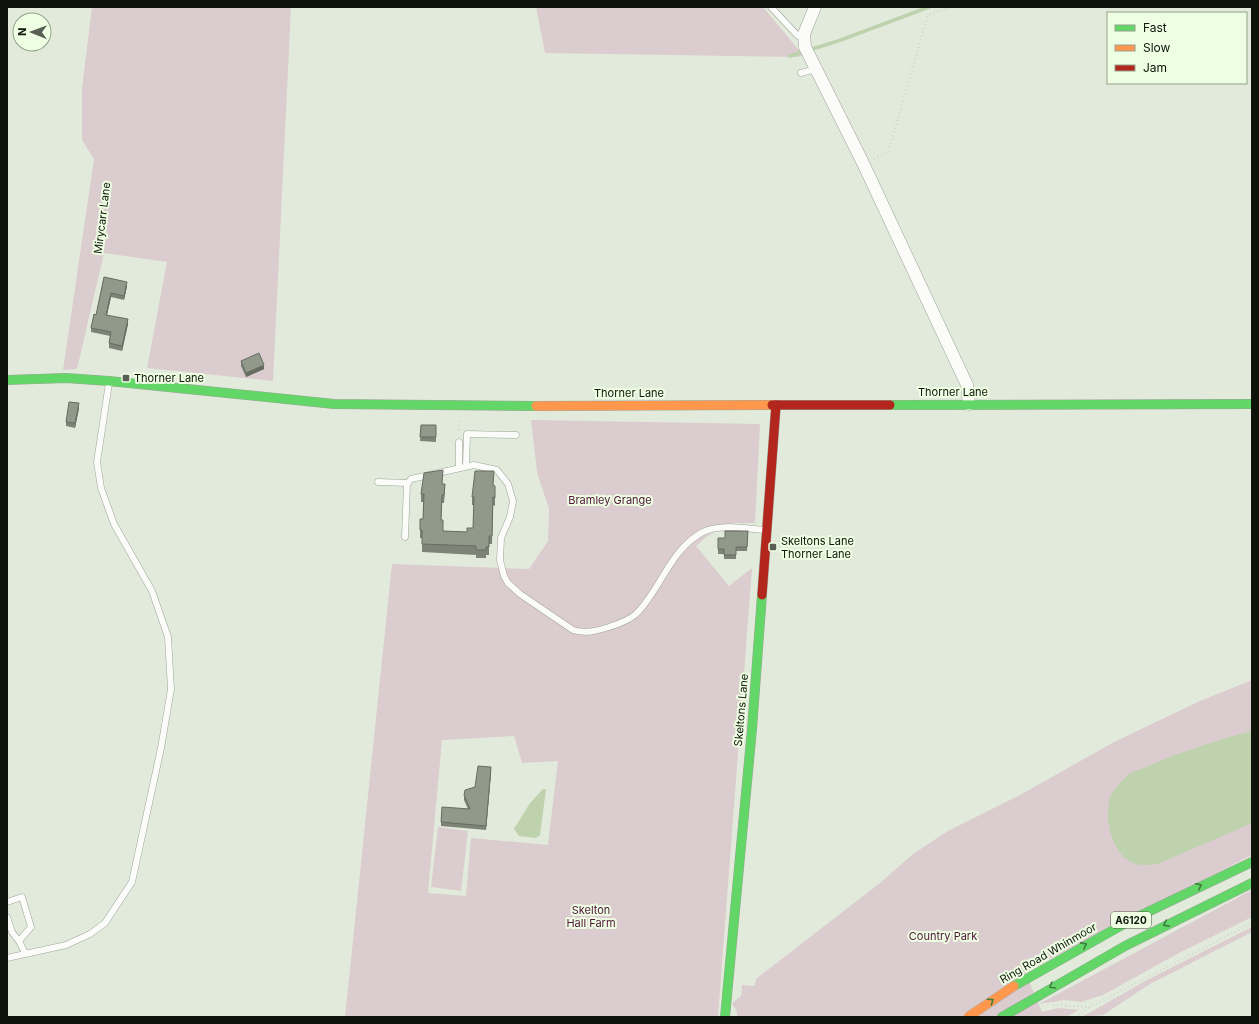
<svg xmlns="http://www.w3.org/2000/svg" width="1259" height="1024" viewBox="0 0 1259 1024" font-family="Inter,sans-serif">
<rect width="100%" height="100%" fill="#e2ebdb"/>
<g fill="#dbcccf" fill-rule="evenodd">
<polygon points="92,7 291,7 273,381 147,368 167,262 104,253 77,369 63,370 94,159 82,140 82,88"/>
<polygon points="536,7 763,7 803,55 798,57 545,53"/>
<path d="M531,420l229,4 -5,99h-23l-25,13 -11,10 33,40 23,-18 -34,449h-373l47,-453 137,5 19,-28 1,-32 -12,-37zM514,736l8,27 36,-2 -10,84 -77,-7 -5,58 -38,-3 14,-153z"/>
<polygon points="1252,680 1252,855 1025,972 1042,1012 1058,1008 1079,1010 1066,1017 737,1017 737,1012 732,1003 741,996 742,985 755,986 756,979 880,883 913,854 948,831 1020,795 1114,742 1200,701"/>
<polygon points="438,827 468,831 461,891 431,887"/>
<polygon points="1252,890 1252,917 1179,953 1103,995 1081,1002 1065,1000 1039,1004"/>
<polygon points="1252,927 1252,932 1150,984 1103,1015 1082,1017 1147,980"/>
</g>
<g fill="#bdd2ad">
<path d="M1252,731v92l-92,40c-10,2 -19,4 -29,-1 -20,-9 -29,-51 -19,-69 3,-5 11,-14 16,-18 6,-4 16,-7 23,-10 32,-14 66,-25 101,-34z"/>
<polygon points="543,789 546,789 540,835 536,838 519,836 514,829 530,803"/>
</g>
<g fill="none" stroke-linecap="round" stroke-linejoin="round">
<polyline stroke="#bdd2ad" stroke-width="3.5" points="790,56 838,41 929,7"/>
<g stroke="#9da498" stroke-width="7">
<g id="lane">
<polyline points="771,7 798,36 804,38"/>
<polyline points="801,73 816,69"/>
<polyline points="459,442 459,468"/>
<polyline points="466,466 467,434 516,435"/>
<polyline points="378,482 408,483"/>
<path d="M405,537l2,-53 4,-5 63,-14 23,5 11,14 5,17 -3,16 -9,21 -1,22 4,16 4,7 12,11 53,36c13,4 23,1 36,-3 9,-3 19,-6 27,-13 24,-23 34,-65 67,-82 17,-9 44,-3 63,-2"/>
<polyline points="7,902 22,897 31,927 19,941"/>
<polyline points="7,917 12,932 19,941 25,953"/>
<polyline points="7,958 66,945 90,934 105,923 132,882 161,748 171,689 168,637 152,591 114,524 101,488 97,462 109,383"/>
</g>
</g>
<g stroke="#9da498" stroke-width="13">
<polyline id="street" points="815,7 804,34 805,47 863,163 967,385 969,404"/>
</g>
<g stroke="#9da498" stroke-width="10">
<g id="fast">
<polyline points="7,380 66,378 109,381 334,404 536,406"/>
<polyline points="890,405 1252,404"/>
<polyline points="1014,986 1131,920 1252,862"/>
<polyline points="725,1017 752,729 762,595"/>
<polyline points="1002,1017 1125,946 1252,883"/>
</g>
</g>
<g stroke="#9da498" stroke-width="10">
<polyline id="slow" points="536,406 772,405"/>
</g>
<g stroke="#9da498" stroke-width="10">
<g id="jam">
<polyline points="772,405 890,405"/>
<polyline points="762,595 776,405"/>
</g>
</g>
<g stroke="#d1d3cf" stroke-width="2" stroke-dasharray="1 3" stroke-linecap="butt">
<polyline points="874,159 888,152 928,15 951,7"/>
<polyline points="69,365 101,246 108,178 95,71 100,7"/>
<polyline points="459,430 459,419"/>
<polyline points="1111,856 1124,851"/>
<polyline points="846,967 892,954 911,954 944,967 957,983 965,1000"/>
<path d="M944,967l4,-9 14,-7 4,-19 5,2 5,21 5,2c5,-8 -4,-21 1,-29l15,9 11,-11 20,-8 28,-39 55,-23 -23,-59"/>
<polyline points="1053,1005 1090,1007 1252,923"/>
<polyline points="805,1017 845,968 914,870 937,851 956,840 966,837 1015,828 1088,797 1130,762 1170,743 1193,735 1252,720"/>
<polyline points="1075,1017 1089,1008"/>
</g>
<use href="#lane" stroke="#fbfcfa" stroke-width="6"/>
<use href="#street" stroke="#fbfcfa" stroke-width="12"/>
<use href="#fast" stroke="#63d668" stroke-width="9"/>
<use href="#slow" stroke="#ff974d" stroke-width="9"/>
<use href="#jam" stroke="#b3261e" stroke-width="9"/>
<g stroke="#b6aead" stroke-width="10" stroke-linecap="butt">
<polyline id="slow-bridge" points="968,1017 1014,986"/>
</g>
<use href="#slow-bridge" stroke="#ff974d" stroke-width="9"/>
</g>
<g fill="#7d8477">
<polygon points="104,277 127,286 124,300 111,297 107,315 128,324 122,351 109,348 109,343 110,336 91,332 91,328 96,315"/>
<polygon points="241,361 264,369 246,377 241,366"/>
<polygon points="79,408 75,428 66,426 66,422"/>
<polygon points="421,425 436,425 436,442 420,441"/>
<polygon points="442,484 445,492 444,503 442,503 441,520 443,531 467,532 473,528 474,505 472,505 472,497 494,485 495,486 495,506 493,505 492,544 489,544 489,555 486,555 486,558 476,558 476,555 422,552 422,538 420,538 420,530 423,519 423,502 421,502 421,494"/>
<polygon points="748,531 747,551 736,551 736,559 724,559 724,554 718,554 718,549 725,538"/>
<polygon points="491,772 486,830 441,826 441,822 468,809 464,800 464,795 475,787"/>
</g>
<g fill="#666c61">
<polygon points="127,282 127,286 124,300 124,296"/>
<polygon points="111,293 111,297 106,319 106,315"/>
<polygon points="128,319 128,324 122,351 122,346"/>
<polygon points="264,365 264,369 246,377 246,373"/>
<polygon points="79,403 79,408 75,428 75,423"/>
<polygon points="491,767 491,772 486,830 486,826"/>
</g>
<g fill="#919a8a" stroke="#666c61">
<polygon points="104,277 127,282 124,296 111,293 106,315 128,319 122,346 109,343 111,332 91,328 94,314 96,315"/>
<polygon points="259,353 264,365 246,373 241,361"/>
<polygon points="69,402 79,403 75,423 66,422"/>
<polygon points="421,425 436,425 436,437 420,437"/>
<polygon points="443,470 442,484 445,484 444,495 442,495 441,520 443,520 443,531 467,532 467,528 473,528 474,497 472,497 475,471 494,471 493,485 495,486 495,498 493,497 492,536 489,536 489,547 486,547 486,550 476,550 476,546 422,544 422,530 420,530 420,519 423,519 424,494 421,494 424,473"/>
<polygon points="725,531 748,531 747,547 736,547 736,555 724,555 724,549 718,549 718,538 725,538"/>
<polygon points="478,766 491,767 486,826 441,822 442,807 470,809 464,795 465,790 475,787"/>
</g>
<defs><path id="oneway-chevron" d="M-2-3.5L2.5 0L-2 3.5" fill="none" stroke-width="1.6" stroke-linecap="round" stroke-linejoin="round"/></defs>
<g stroke="#3d7f3e">
<use href="#oneway-chevron" transform="translate(1199 886) rotate(-26)"/>
<use href="#oneway-chevron" transform="translate(1166 924) rotate(154)"/>
<use href="#oneway-chevron" transform="translate(1084 945) rotate(-28)"/>
<use href="#oneway-chevron" transform="translate(1052 986) rotate(150)"/>
<use href="#oneway-chevron" transform="translate(991 1001) rotate(-34)"/>
</g>
<g fill="#595f54" stroke="#eefee2" stroke-width="1.5">
<rect x="122" y="374" width="8" height="8" rx="2"/>
<rect x="769" y="543" width="8" height="8" rx="2"/>
</g>
<g text-anchor="middle" dominant-baseline="central" stroke-width="4" stroke-linejoin="round" paint-order="stroke">
<rect fill="#eefee2" stroke="#525a4c" stroke-width="1" x="1111" y="912" width="40" height="16" rx="3"/>
<g font-size="10" font-weight="bold" fill="#0f140b">
<text x="1131" y="920">A6120</text>
</g>
<g font-size="11" fill="#0f140b" stroke="#eefee2">
<text transform="translate(102 218) rotate(-83)">Mirycarr Lane</text>
<text x="953" y="392">Thorner Lane</text>
<text x="629" y="393">Thorner Lane</text>
<text transform="translate(741 710) rotate(-85)">Skeltons Lane</text>
<text transform="translate(1048 953) rotate(-30)">Ring Road Whinmoor</text>
</g>
<g font-size="11" fill="#0f140b" stroke="#eefee2" text-anchor="start">
<text x="134" y="378">Thorner Lane</text>
<text x="781" y="541">Skeltons Lane<tspan x="781" dy="13">Thorner Lane</tspan></text>
</g>
<g font-size="11" fill="#4f153b" stroke="#eefee2">
<text x="610" y="500">Bramley Grange</text>
<text x="591" y="910">Skelton<tspan x="591" dy="13">Hall Farm</tspan></text>
<text x="943" y="936">Country Park</text>
</g>
</g>
<rect width="1259" height="1024" fill="none" stroke="#0f140b" stroke-width="16"/>
<rect x="1107" y="12" width="140" height="72" fill="#eefee2" stroke="#95a08c"/>
<rect x="1115" y="25" width="20" height="6" fill="#63d668" stroke="#95a08c"/>
<text x="1143" y="32" font-size="12" fill="#0f140b">Fast</text>
<rect x="1115" y="45" width="20" height="6" fill="#ff974d" stroke="#95a08c"/>
<text x="1143" y="52" font-size="12" fill="#0f140b">Slow</text>
<rect x="1115" y="65" width="20" height="6" fill="#b3261e" stroke="#95a08c"/>
<text x="1143" y="72" font-size="12" fill="#0f140b">Jam</text>
<g transform="translate(32 32) rotate(271)"><circle r="19" fill="#eefee2" stroke="#95a08c"/>
<path d="M0-3L7 15L0 10L-7 15Z" fill="#595f54"/>
<text y="-6" font-size="11" font-weight="bold" text-anchor="middle" fill="#0f140b">N</text>
</g>
</svg>
